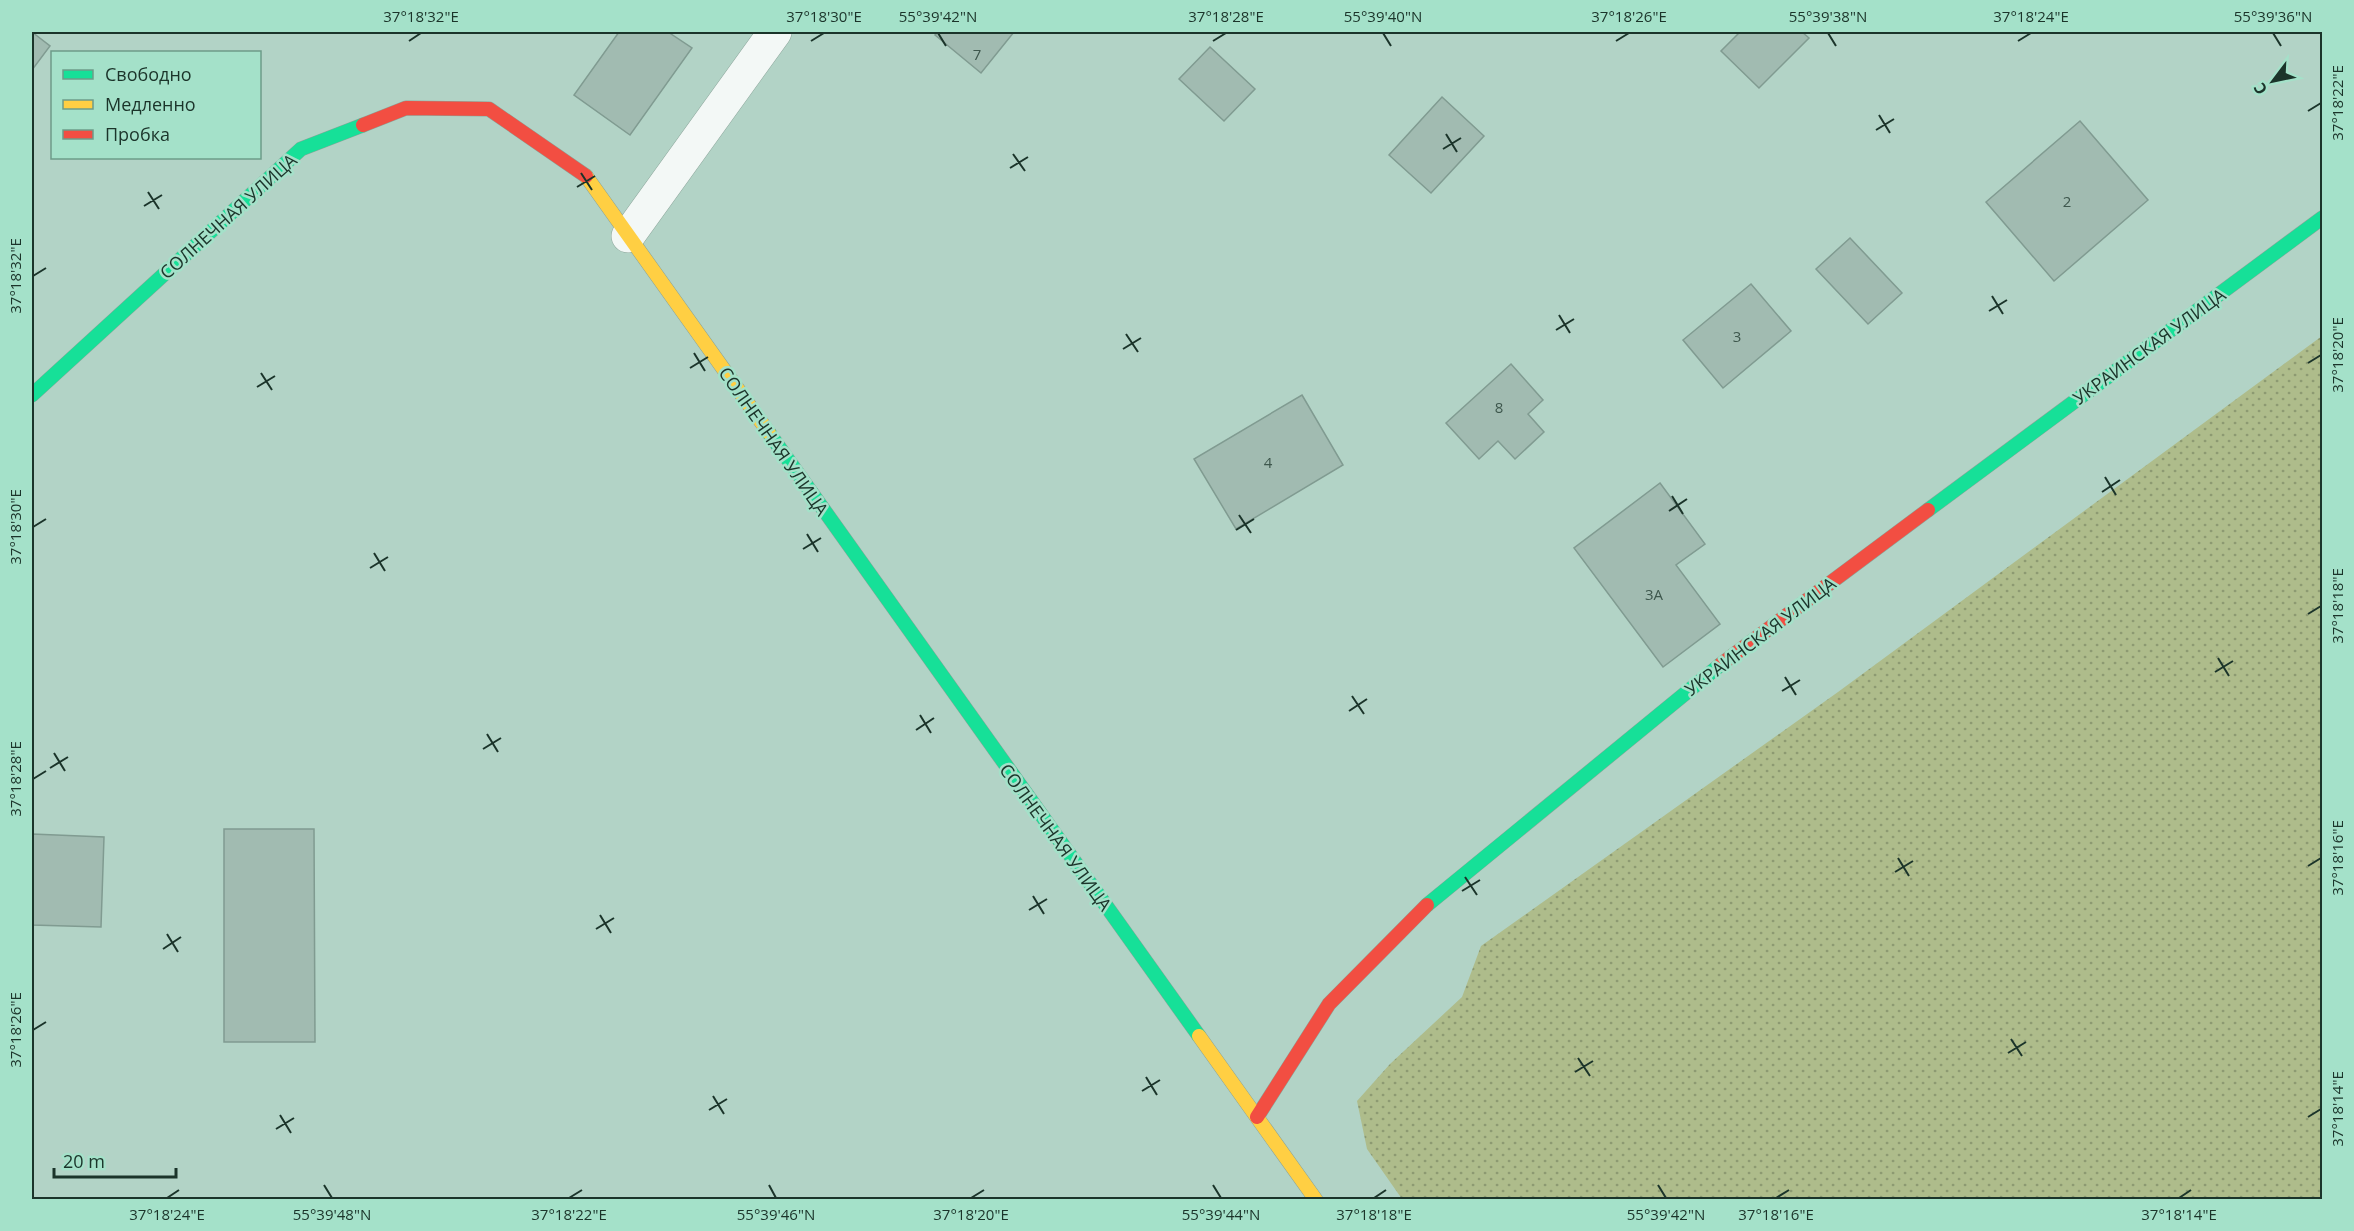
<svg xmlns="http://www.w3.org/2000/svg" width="2354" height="1231" viewBox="0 0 2354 1231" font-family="'Open Sans',sans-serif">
<defs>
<pattern id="grass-dots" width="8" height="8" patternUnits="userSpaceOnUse" patternTransform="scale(1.5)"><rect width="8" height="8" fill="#aebc8b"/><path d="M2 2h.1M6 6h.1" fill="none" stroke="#8d9a72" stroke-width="1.8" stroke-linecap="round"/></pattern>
</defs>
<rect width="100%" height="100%" fill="#b2d3c6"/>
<polygon fill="url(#grass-dots)" points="2322,336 2322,1199 1402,1199 1367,1149 1357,1101 1390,1064 1462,997 1481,946 1838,692"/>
<g fill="#a1bbb1" stroke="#809b91" stroke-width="1.5">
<polygon points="32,32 50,46 32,70"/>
<polygon points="619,32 668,32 692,48 630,135 574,95"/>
<polygon points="938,32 1014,32 981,73 935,35"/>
<polygon points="1740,32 1802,32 1809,38 1759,88 1721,51"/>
<polygon points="1210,47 1255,89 1224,121 1179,79"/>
<polygon points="1442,97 1484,136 1431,193 1389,155"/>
<polygon points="2080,121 2148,200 2054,281 1986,202"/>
<polygon points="1850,238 1902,293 1868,324 1816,269"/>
<polygon points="1751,284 1791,331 1723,388 1683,340"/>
<polygon points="1511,364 1543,400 1528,414 1544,432 1515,459 1498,441 1479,459 1446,423"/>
<polygon points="1302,395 1343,465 1236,529 1194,459"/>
<polygon points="1660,483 1705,544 1676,565 1720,624 1663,667 1574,548"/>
<polygon points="224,829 314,829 315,1042 224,1042"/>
<polygon points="32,834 104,837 101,927 32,925"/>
</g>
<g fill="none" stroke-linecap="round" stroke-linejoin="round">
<g stroke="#8aa499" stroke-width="34">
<polyline id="street" points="628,236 775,32"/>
</g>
<g stroke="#8aa499" stroke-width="15">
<g id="fast">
<polyline points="32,395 301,149 363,125"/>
<polyline points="769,433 1199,1036"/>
<polyline points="1928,510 2322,218"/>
<polyline points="1427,905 1720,665"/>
</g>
</g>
<g stroke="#8aa499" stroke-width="15">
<g id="slow">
<polyline points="586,176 769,433"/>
<polyline points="1199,1036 1316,1200"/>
</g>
</g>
<g stroke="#8aa499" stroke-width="15">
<g id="jam">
<polyline points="363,125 406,108 489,109 586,176"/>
<polyline points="1720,665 1928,510"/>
<polyline points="1257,1117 1329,1004 1427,905"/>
</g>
</g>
<use href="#street" stroke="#f3f8f6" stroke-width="33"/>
<use href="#fast" stroke="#16e098" stroke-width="14"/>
<use href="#slow" stroke="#ffcf43" stroke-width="14"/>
<use href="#jam" stroke="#f24e42" stroke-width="14"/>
</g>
<path fill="none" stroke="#1b342a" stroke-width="2" d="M938,33l8,13M1383,33l8,13M1828,33l8,13M2273,33l8,13M409,41l12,-8M811,41l13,-8M1213,41l13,-8M1616,41l13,-8M2018,41l13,-8M2308,111l13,-8M1879,115l11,18M1876,130l18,-11M1446,134l11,18M1443,149l18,-11M1013,154l12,17M1010,168l18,-11M581,173l11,17M577,187l18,-11M148,192l11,17M144,206l18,-11M33,276l13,-8M1992,296l11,18M1989,311l18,-11M1559,315l11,18M1556,330l18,-11M1126,334l12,18M1123,349l18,-11M694,353l11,18M2308,363l13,-8M690,368l18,-11M261,373l11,17M257,387l18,-11M2105,477l11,18M2102,492l18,-12M1672,496l11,18M1669,511l18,-12M1239,515l12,18M33,527l13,-8M1236,530l18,-11M807,534l11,18M803,549l18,-11M374,553l11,18M370,568l18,-11M2308,614l13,-8M2218,658l11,18M2215,672l18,-11M1785,677l11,18M1782,691l18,-11M1352,696l12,18M1349,711l18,-12M920,715l11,18M916,730l18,-12M487,734l11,18M483,749l18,-11M54,753l11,18M50,768l18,-11M33,779l13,-8M1898,858l11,18M2308,866l13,-8M1895,872l18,-11M1465,877l12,18M1462,891l18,-11M1033,896l11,18M1029,910l18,-11M600,915l11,18M596,929l18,-11M167,934l11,18M163,949l18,-12M33,1030l13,-8M2011,1039l11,17M2008,1053l18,-11M1578,1058l12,18M1575,1072l18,-11M1146,1077l11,18M1142,1091l18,-11M713,1096l11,18M709,1110l18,-11M280,1115l11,18M2308,1117l13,-8M276,1129l18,-11M324,1185l8,13M769,1185l7,13M1213,1185l8,13M1658,1185l8,13M167,1198l12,-8M569,1198l13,-8M971,1198l13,-8M1374,1198l12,-8M1776,1198l13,-8M2179,1198l12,-8"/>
<g text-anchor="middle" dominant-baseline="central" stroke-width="5" stroke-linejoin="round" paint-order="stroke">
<g font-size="15" fill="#3e574d">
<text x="977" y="54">7</text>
<text x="2067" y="201">2</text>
<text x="1737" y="336">3</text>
<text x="1499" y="407">8</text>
<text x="1268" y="462">4</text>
<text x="1654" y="594">3А</text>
</g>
<g font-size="18" fill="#1b342a" stroke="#a4e1c9">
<text transform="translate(228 216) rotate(-42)">СОЛНЕЧНАЯ УЛИЦА</text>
<text transform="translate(2149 346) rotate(-36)">УКРАИНСКАЯ УЛИЦА</text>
<text transform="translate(774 441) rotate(55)">СОЛНЕЧНАЯ УЛИЦА</text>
<text transform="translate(1760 636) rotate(-37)">УКРАИНСКАЯ УЛИЦА</text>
<text transform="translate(1056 837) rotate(54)">СОЛНЕЧНАЯ УЛИЦА</text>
</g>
</g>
<rect width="2354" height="1231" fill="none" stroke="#a4e1c9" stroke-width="66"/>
<rect x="51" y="51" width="210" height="108" fill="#a4e1c9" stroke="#6d9c89" stroke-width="1.5"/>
<rect x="63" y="70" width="30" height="9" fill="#16e098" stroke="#6d9c89" stroke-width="1.5"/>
<text x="105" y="81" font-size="18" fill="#1b342a">Свободно</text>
<rect x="63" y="100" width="30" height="9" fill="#ffcf43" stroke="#6d9c89" stroke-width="1.5"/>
<text x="105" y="111" font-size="18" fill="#1b342a">Медленно</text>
<rect x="63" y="130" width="30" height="9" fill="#f24e42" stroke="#6d9c89" stroke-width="1.5"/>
<text x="105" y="141" font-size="18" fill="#1b342a">Пробка</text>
<g transform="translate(2273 81) rotate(238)" stroke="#a4e1c9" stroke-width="4.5" paint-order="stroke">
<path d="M0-4.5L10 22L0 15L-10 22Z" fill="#1b342a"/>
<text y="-9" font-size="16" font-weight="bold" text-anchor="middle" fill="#1b342a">С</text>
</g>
<path d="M54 1168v9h122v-9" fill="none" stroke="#1b342a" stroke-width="3"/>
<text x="63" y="1168" font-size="18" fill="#1b342a" stroke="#a4e1c9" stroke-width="4.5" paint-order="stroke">20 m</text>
<rect x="33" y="33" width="2288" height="1165" fill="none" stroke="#1b342a" stroke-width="2"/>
<g font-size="15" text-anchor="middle" fill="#1b342a">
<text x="421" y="22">37°18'32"E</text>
<text x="824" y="22">37°18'30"E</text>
<text x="938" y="22">55°39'42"N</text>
<text x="1226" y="22">37°18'28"E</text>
<text x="1383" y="22">55°39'40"N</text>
<text x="1629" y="22">37°18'26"E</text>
<text x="1828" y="22">55°39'38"N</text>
<text x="2031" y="22">37°18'24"E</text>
<text x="2273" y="22">55°39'36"N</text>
<text transform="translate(2338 103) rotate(-90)" y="5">37°18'22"E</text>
<text transform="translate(16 276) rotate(-90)" y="5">37°18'32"E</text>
<text transform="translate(2338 355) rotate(-90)" y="5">37°18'20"E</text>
<text transform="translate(16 527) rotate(-90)" y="5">37°18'30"E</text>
<text transform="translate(2338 606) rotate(-90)" y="5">37°18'18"E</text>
<text transform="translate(16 779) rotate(-90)" y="5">37°18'28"E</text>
<text transform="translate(2338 858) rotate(-90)" y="5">37°18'16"E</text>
<text transform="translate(16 1030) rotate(-90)" y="5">37°18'26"E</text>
<text transform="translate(2338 1109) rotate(-90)" y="5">37°18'14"E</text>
<text x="167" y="1220">37°18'24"E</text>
<text x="332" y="1220">55°39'48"N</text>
<text x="569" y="1220">37°18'22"E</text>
<text x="776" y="1220">55°39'46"N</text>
<text x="971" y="1220">37°18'20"E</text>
<text x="1221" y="1220">55°39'44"N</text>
<text x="1374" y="1220">37°18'18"E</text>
<text x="1666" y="1220">55°39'42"N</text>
<text x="1776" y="1220">37°18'16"E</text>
<text x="2179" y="1220">37°18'14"E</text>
</g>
</svg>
